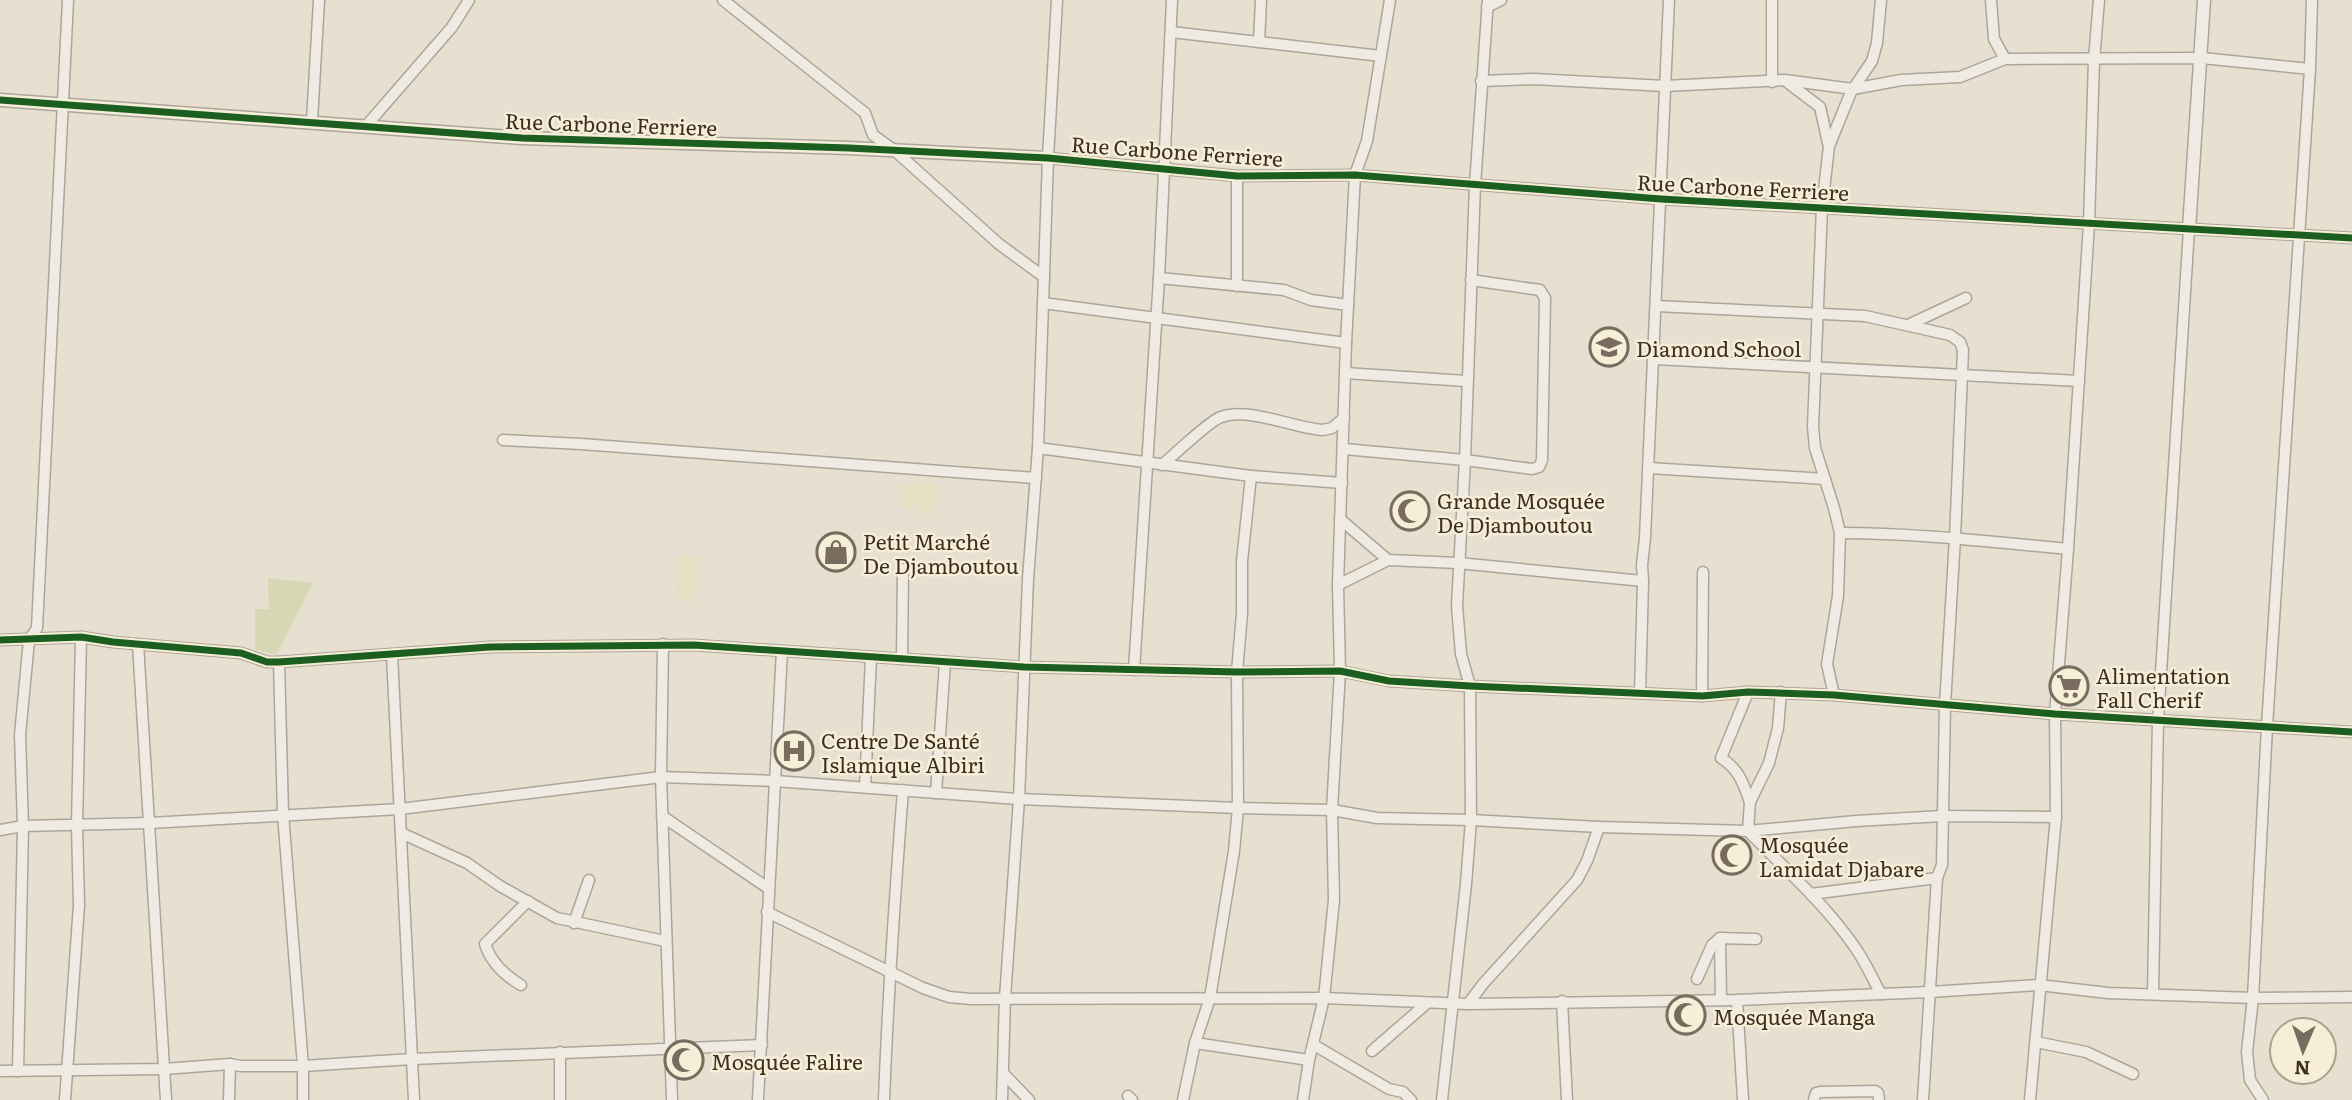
<svg xmlns="http://www.w3.org/2000/svg" width="2352" height="1100" viewBox="0 0 2352 1100" font-family="Literata,serif">
<rect width="100%" height="100%" fill="#e7e0d1"/>
<g fill="#e6dfc2">
<polygon points="919,483 935,484 934,513 919,515 918,489 915,509 902,509 901,485"/>
<polygon points="679,555 698,557 693,601 675,599"/>
</g>
<polygon fill="#d6d7b3" points="268,578 313,583 276,655 255,649 255,609 269,609"/>
<g fill="none" stroke-linecap="round" stroke-linejoin="round">
<g stroke="#ada599" stroke-width="13">
<g id="minor">
<polyline points="723,0 865,113 873,135 894,150 999,244 1044,277"/>
<polyline points="1991,0 1994,39 2005,59"/>
<polyline points="1487,7 1501,0"/>
<polyline points="1171,32 1381,56"/>
<polyline points="1259,42 1261,0"/>
<polyline points="1481,81 1534,79 1665,86 1785,80 1853,89 1901,80 1960,77 2005,59 2202,58 2310,69"/>
<polyline points="1772,82 1772,0"/>
<polyline points="1787,82 1820,107 1828,143"/>
<polyline points="312,121 319,0"/>
<polyline points="366,126 452,27 469,0"/>
<polyline points="1048,158 1237,176 1355,175 1661,199 2352,238"/>
<polyline points="1159,278 1284,290 1311,300 1348,305"/>
<polyline points="1237,286 1237,176"/>
<polyline points="1043,303 1346,343"/>
<polyline points="1657,306 1865,316 1950,335 1960,342 1963,350 1955,538 1945,705 1942,865 1937,878 1923,1100"/>
<polyline points="1908,325 1966,298"/>
<polyline points="1655,359 2079,381"/>
<polyline points="1345,373 1466,381"/>
<polyline points="503,440 581,444 1036,478"/>
<polyline points="1038,448 1251,476 1342,483"/>
<polyline points="1344,449 1465,460 1532,469 1539,467 1542,460 1545,298 1540,290 1471,280"/>
<path d="M1162,465c12,-10 47,-44 59,-48 29,-10 72,11 102,13l9,-2 12,-10"/>
<polyline points="1649,468 1825,479"/>
<polyline points="1340,519 1388,560"/>
<path d="M1840,533c76,0 152,9 228,16"/>
<polyline points="1338,585 1388,560 1458,563 1643,581"/>
<polyline points="0,640 81,637 113,642 241,653 267,662 279,662 490,647 694,645 1024,667 1237,672 1340,671 1389,681 1470,686 1702,696 1748,692 1834,695 2055,714 2352,732"/>
<polyline points="138,644 166,1100"/>
<polyline points="663,644 661,777 672,1100"/>
<polyline points="392,655 414,1100"/>
<polyline points="902,659 903,569"/>
<polyline points="279,662 283,814 303,1066 303,1100"/>
<polyline points="1134,670 1159,278 1172,0"/>
<path d="M1748,692l-27,66c18,11 22,25 29,44"/>
<path d="M1781,692l-3,36 -9,35 -19,39 -2,29c36,37 77,73 106,115 11,15 18,32 27,48"/>
<polyline points="1640,693 1643,581 1642,565 1645,538 1669,0"/>
<polyline points="1834,695 1827,664 1838,596 1840,533 1834,508 1815,448 1813,427 1822,208 1829,146 1851,92 1872,61 1877,43 1881,0"/>
<polyline points="1702,696 1703,572"/>
<polyline points="865,787 871,657"/>
<polyline points="936,793 945,662"/>
<polyline points="662,816 768,888"/>
<polyline points="0,830 23,826 150,823 400,809 661,777 775,781 1019,799 1238,808 1332,810 1377,818 1471,820 1599,827 1748,831 1856,821 1942,816 2056,817"/>
<polyline points="401,833 467,863 500,886 557,918 665,941"/>
<polyline points="1811,894 1937,878"/>
<polyline points="767,912 923,988 949,997 971,999 1324,998 1468,1004 1737,1000 1930,992 2039,985 2108,993 2253,998 2352,997"/>
<polyline points="574,923 589,880"/>
<polyline points="1697,979 1712,945 1720,938"/>
<path d="M521,985c-17,-10 -30,-22 -36,-41l43,-43"/>
<polyline points="2153,993 2158,720 2189,229"/>
<polyline points="1721,1000 1720,938 1756,939"/>
<polyline points="1737,1000 1743,1100"/>
<polyline points="1562,1001 1567,1100"/>
<polyline points="1468,1004 1483,984 1577,880 1587,861 1599,827"/>
<polyline points="2036,1042 2086,1052 2133,1074"/>
<polyline points="1195,1043 1309,1060"/>
<polyline points="1314,1045 1389,1089 1403,1092 1411,1100"/>
<polyline points="1372,1051 1426,1004"/>
<polyline points="0,1071 164,1069 230,1064 240,1066 303,1066 412,1059 762,1045"/>
<polyline points="18,1071 23,826 20,735 29,640 37,628 68,0"/>
<polyline points="1003,1073 1029,1100"/>
<polyline points="1128,1096 1132,1100"/>
<polyline points="65,1100 79,905 77,826 81,637"/>
<polyline points="229,1100 230,1064"/>
<polyline points="560,1100 560,1052"/>
<polyline points="758,1100 782,651"/>
<path d="M884,1100c4,-104 11,-207 19,-310"/>
<polyline points="1002,1100 1005,998 1019,799 1028,579 1038,448 1048,158 1057,0"/>
<polyline points="1183,1100 1195,1043 1210,998 1234,851 1238,808 1237,672 1242,613 1242,561 1251,476"/>
<polyline points="1303,1100 1309,1060 1324,998 1334,900 1332,810 1340,671 1338,585 1346,343 1355,175 1367,141 1390,0"/>
<polyline points="1442,1100 1466,884 1471,820 1470,686 1461,654 1457,606 1465,460 1475,185 1488,0"/>
<polyline points="1814,1100 1816,1093 1820,1092 1875,1091 1878,1093 1879,1100"/>
<polyline points="2030,1100 2056,817 2055,714 2068,549 2089,224 2094,60 2099,0"/>
<polyline points="2263,1100 2250,1080 2247,1052 2253,998 2267,726 2310,69 2312,0"/>
</g>
</g>
<g stroke="#ada599" stroke-width="15">
<g id="tertiary">
<polyline points="0,100 522,138 849,148 1048,158"/>
<polyline points="2189,229 2204,0"/>
</g>
</g>
<use href="#minor" stroke="#efebe3" stroke-width="10"/>
<use href="#tertiary" stroke="#efebe3" stroke-width="12"/>
<g stroke="#f7eed8" stroke-width="11">
<g id="cycleway">
<polyline points="0,100 522,138 849,148 1048,158 1237,176 1355,175 1661,199 2352,238"/>
<polyline points="0,640 81,637 113,642 241,653 267,662 279,662 490,647 694,645 1024,667 1237,672 1340,671 1389,681 1470,686 1702,696 1748,692 1834,695 2055,714 2352,732"/>
</g>
</g>
<use href="#cycleway" stroke="#1b5e20" stroke-width="7"/>
</g>
<defs>
<g id="school-ring" transform="scale(2.0125)"><circle r="9.5" fill="#f7eed8" stroke="#786c5e" stroke-width="1.5"/><path d="M0-5L7-2L0 1L-7-2ZM-4 1L0 2.5L4 1V4Q0 6-4 4Z" fill="#786c5e"/></g>
<g id="mosque-ring" transform="scale(2.0125)"><circle r="9.5" fill="#f7eed8" stroke="#786c5e" stroke-width="1.5"/><path d="M3.5-4.9A6 6 0 1 0 3.5 4.9A5 5 0 1 1 3.5-4.9Z" fill="#786c5e"/></g>
<g id="shop-ring" transform="scale(2.0125)"><circle r="9.5" fill="#f7eed8" stroke="#786c5e" stroke-width="1.5"/><path d="M-5-2.5h2.3a2.7 3.5 0 0 1 5.4 0H5L5.5 6h-11ZM-1.5-2.5h3a1.5 2.3 0 0 0-3 0Z" fill="#786c5e"/></g>
<g id="supermarket-ring" transform="scale(2.0125)"><circle r="9.5" fill="#f7eed8" stroke="#786c5e" stroke-width="1.5"/><path d="M-6-5.5h2.5l.6 2H6L4.5 2H-2.5L-4.4-4H-6ZM-1.5 3.2a1.3 1.3 0 1 0 .1 0ZM3 3.2a1.3 1.3 0 1 0 .1 0Z" fill="#786c5e"/></g>
<g id="hospital-ring" transform="scale(2.0125)"><circle r="9.5" fill="#f7eed8" stroke="#786c5e" stroke-width="1.5"/><path d="M-5-5h3v3.5h4V-5h3V5h-3V1.5h-4V5h-3Z" fill="#786c5e"/></g>
</defs>
<g fill-rule="evenodd">
<use href="#school-ring" x="1609" y="347"/>
<use href="#mosque-ring" x="1410" y="511"/>
<use href="#shop-ring" x="836" y="552"/>
<use href="#supermarket-ring" x="2069" y="686"/>
<use href="#hospital-ring" x="794" y="751"/>
<use href="#mosque-ring" x="1732" y="855"/>
<use href="#mosque-ring" x="1686" y="1015"/>
<use href="#mosque-ring" x="684" y="1060"/>
</g>
<g text-anchor="middle" dominant-baseline="central" stroke-width="5" stroke-linejoin="round" paint-order="stroke">
<g font-size="21" fill="#3d2e20" stroke="#f7eed8">
<text transform="translate(611 123) rotate(2)">Rue Carbone Ferriere</text>
<text transform="translate(1177 150) rotate(4)">Rue Carbone Ferriere</text>
<text transform="translate(1743 186) rotate(3)">Rue Carbone Ferriere</text>
</g>
<g font-size="21" fill="#3d2e20" stroke="#f7eed8" text-anchor="start">
<text x="1636" y="347">Diamond School</text>
<text x="1437" y="499">Grande Mosquée<tspan x="1437" dy="24">De Djamboutou</tspan></text>
<text x="863" y="540">Petit Marché<tspan x="863" dy="24">De Djamboutou</tspan></text>
<text x="2096" y="674">Alimentation<tspan x="2096" dy="24">Fall Cherif</tspan></text>
<text x="821" y="739">Centre De Santé<tspan x="821" dy="24">Islamique Albiri</tspan></text>
<text x="1759" y="843">Mosquée<tspan x="1759" dy="24">Lamidat Djabare</tspan></text>
<text x="1713" y="1015">Mosquée Manga</text>
<text x="711" y="1060">Mosquée Falire</text>
</g>
</g>
<g transform="translate(2303 1051) rotate(182)"><circle r="33" fill="#f7eed8" stroke="#ada18e" stroke-width="2"/>
<path d="M0-5L12 26L0 18L-12 26Z" fill="#786c5e"/>
<text y="-10" font-size="19" font-weight="bold" text-anchor="middle" fill="#3d2e20">N</text>
</g>
</svg>
